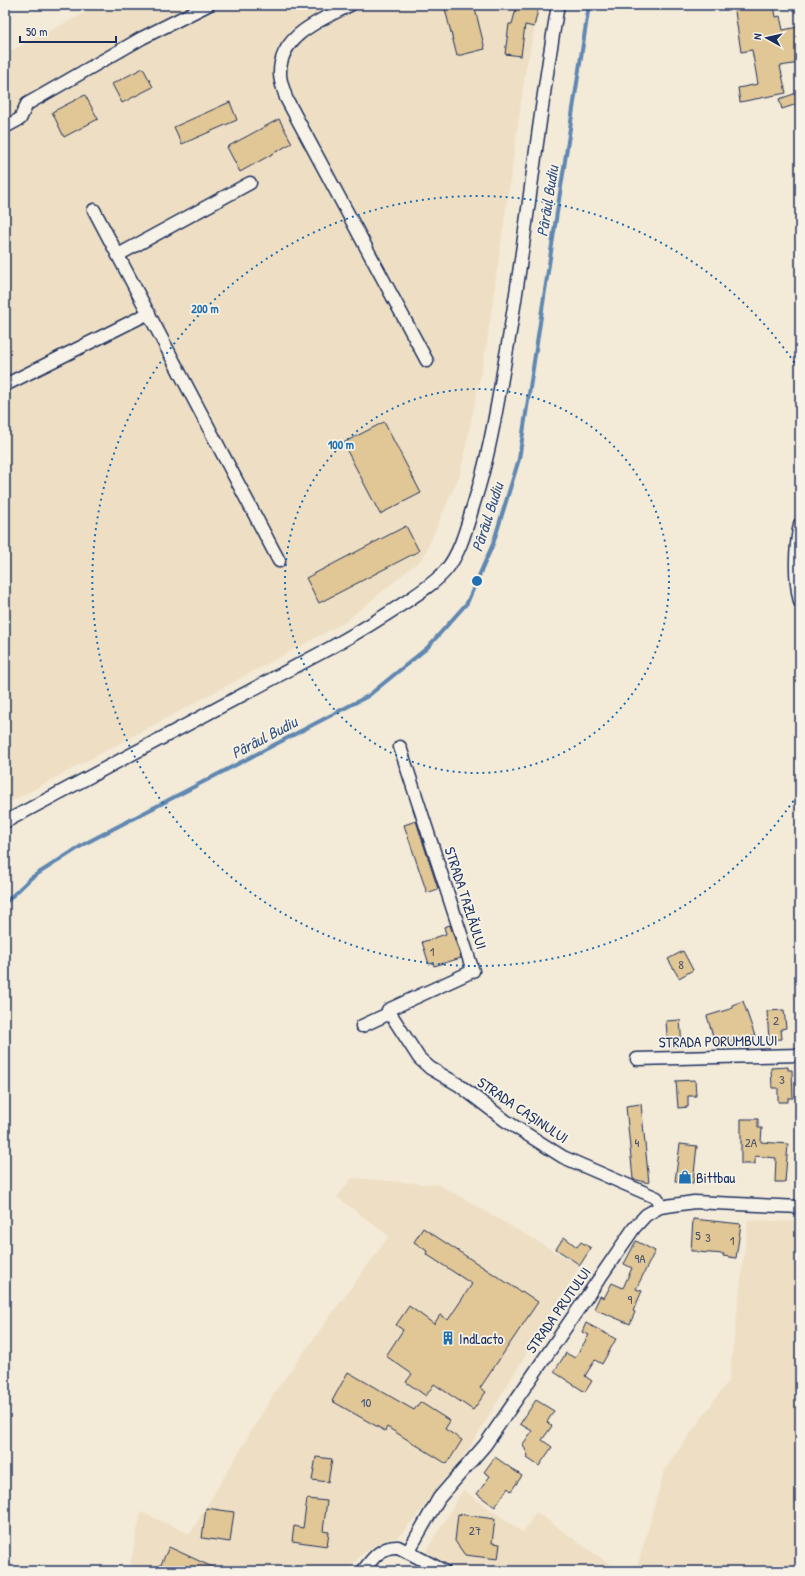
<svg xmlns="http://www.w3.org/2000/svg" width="805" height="1576" viewBox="0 0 805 1576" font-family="'Patrick Hand',sans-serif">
<rect width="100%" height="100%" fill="#f3ead8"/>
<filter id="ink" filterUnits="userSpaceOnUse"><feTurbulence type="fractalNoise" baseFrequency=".025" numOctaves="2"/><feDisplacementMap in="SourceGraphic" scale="8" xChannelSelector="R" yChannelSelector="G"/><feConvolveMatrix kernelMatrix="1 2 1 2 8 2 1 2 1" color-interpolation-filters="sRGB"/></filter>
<g filter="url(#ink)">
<g fill="#eedfc4">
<polygon points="100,5 540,5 526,68 486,349 460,474 423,558 345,622 5,805 5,54"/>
<polygon points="352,1178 440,1185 580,1266 465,1455 441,1483 416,1517 398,1537 382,1541 361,1555 347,1571 129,1571 141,1512 190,1534 276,1390 389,1236 337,1197"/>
<polygon points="748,1220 800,1222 800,1571 636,1571 665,1469 729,1380"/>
<polygon points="463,1490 523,1532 536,1512 619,1571 461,1571 425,1553"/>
</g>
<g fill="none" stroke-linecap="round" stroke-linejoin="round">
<polyline stroke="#5e87b1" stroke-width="4" points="5,903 31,878 86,843 368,696 427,648 467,603 493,544 519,459 589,5"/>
</g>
<g fill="#e1c696" stroke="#1b2f5e">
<polygon points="444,5 474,5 485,49 457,56"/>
<polygon points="517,5 539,5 534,27 525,25 521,56 505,54 509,24 512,24"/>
<polygon points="734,5 774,5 776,17 780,16 783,30 798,27 800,38 800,63 780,66 786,93 740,102 738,88 758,84 752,50 741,52"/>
<polygon points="143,68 153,87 122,103 112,84"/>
<polygon points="800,92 800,103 782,109 779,99"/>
<polygon points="85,95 98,119 64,137 52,112"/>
<polygon points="230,102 237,120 182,144 174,127"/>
<polygon points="279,119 292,143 240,172 227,147"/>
<polygon points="384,422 421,493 380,514 343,443"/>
<polygon points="406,526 419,551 319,603 306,578"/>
<polygon points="416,821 438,889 427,893 404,825"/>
<polygon points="450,925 461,958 434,966 433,963 429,964 422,942 446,934 444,927"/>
<polygon points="683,951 693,970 679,978 668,959"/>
<polygon points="743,1001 755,1036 716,1046 707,1016 733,1008 732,1005"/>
<polygon points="784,1010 786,1028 781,1029 782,1039 769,1040 767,1011"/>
<polygon points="680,1020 682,1046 668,1047 666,1021"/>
<polygon points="788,1067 788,1070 792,1070 793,1098 788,1098 788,1102 778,1102 778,1088 772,1088 771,1068"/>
<polygon points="695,1080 696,1096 688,1096 688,1107 678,1108 676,1081"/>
<polygon points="641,1104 649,1183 633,1179 626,1106"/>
<polygon points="741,1119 758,1119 758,1128 762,1128 761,1142 788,1144 785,1182 775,1182 776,1158 755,1156 755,1164 741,1164"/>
<polygon points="680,1144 697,1146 693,1183 675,1181"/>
<polygon points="693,1219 741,1224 736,1258 723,1256 724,1254 697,1252 697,1251 691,1251"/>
<polygon points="423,1228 521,1292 522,1291 538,1302 480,1388 486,1392 473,1410 434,1384 426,1396 406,1382 412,1374 386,1356 403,1330 396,1325 409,1306 434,1324 440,1315 448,1320 472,1284 426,1254 427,1251 414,1242"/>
<polygon points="564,1237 577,1247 581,1242 591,1248 580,1265 556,1249"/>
<polygon points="636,1241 655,1251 636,1289 642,1291 633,1311 635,1312 630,1324 594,1309 600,1296 604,1298 612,1283 623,1288 632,1268 624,1264"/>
<polygon points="586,1323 616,1339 602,1364 595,1360 585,1376 592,1381 585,1392 554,1372 566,1353 575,1358 589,1335 582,1332"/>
<polygon points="348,1372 414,1410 420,1402 450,1421 445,1429 462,1440 447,1464 387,1427 385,1431 332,1401"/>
<polygon points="536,1400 554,1411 547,1422 552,1426 542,1440 552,1447 539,1466 527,1458 528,1456 523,1444 532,1431 520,1424"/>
<polygon points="316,1457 332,1459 328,1482 312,1480"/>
<polygon points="495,1457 522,1476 511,1491 508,1488 495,1507 477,1494 490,1476 484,1472"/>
<polygon points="307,1499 327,1501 323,1531 329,1532 327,1546 292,1541 294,1526 303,1528"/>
<polygon points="206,1508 234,1512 230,1542 202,1538"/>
<polygon points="458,1514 495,1519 492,1543 500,1544 498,1559 465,1555 455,1541"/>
<polygon points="169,1547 221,1571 158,1571"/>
</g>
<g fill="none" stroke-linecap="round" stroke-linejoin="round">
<g stroke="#1b2f5e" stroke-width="15">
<g id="minor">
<path d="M350,5c-29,15 -71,30 -70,69 0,8 4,16 6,24l141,263"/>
<polyline points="5,127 20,119 27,104 142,38 208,5"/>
<polyline points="94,210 279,561"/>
<polyline points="118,255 250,183"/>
<polyline points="5,385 149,313"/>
<path d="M800,524c-5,26 -6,52 0,78"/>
<polyline points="400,747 473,971 388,1010 419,1058 430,1068 459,1085 506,1121 563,1157 657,1198 660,1207"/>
<path d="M5,822l325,-174c25,-14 50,-29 74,-45 15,-10 31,-20 42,-33 15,-18 21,-45 28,-67 17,-53 24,-104 34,-159 19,-112 30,-226 50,-339"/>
<polyline points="362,1026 390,1013"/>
<polyline points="637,1059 800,1055"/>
<polyline points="408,1552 439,1498 485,1445 634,1228 646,1215 660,1207 694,1202 800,1207"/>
<path d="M363,1571c9,-12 18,-25 35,-24l46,24"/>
</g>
</g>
<use href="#minor" stroke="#f7f3e8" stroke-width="12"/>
</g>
</g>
<g fill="none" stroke="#1f6fb2" stroke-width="2" stroke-dasharray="2 4">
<circle cx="477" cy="581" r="192"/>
<path d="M800 791A385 385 0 1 1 800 371"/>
</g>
<defs>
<g id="shop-bare" transform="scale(1.08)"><path d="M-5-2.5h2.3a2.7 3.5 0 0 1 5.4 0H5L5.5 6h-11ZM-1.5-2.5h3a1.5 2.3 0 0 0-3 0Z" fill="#1f6fb2" stroke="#f7f3e8" stroke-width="2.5" paint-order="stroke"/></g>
<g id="building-bare" transform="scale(1.08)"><path d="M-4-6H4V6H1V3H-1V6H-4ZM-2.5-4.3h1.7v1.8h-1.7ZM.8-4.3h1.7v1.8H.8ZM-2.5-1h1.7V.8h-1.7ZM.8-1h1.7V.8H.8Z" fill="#1f6fb2" stroke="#f7f3e8" stroke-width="2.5" paint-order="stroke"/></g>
</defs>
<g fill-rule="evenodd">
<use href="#shop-bare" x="685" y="1177"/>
<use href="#building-bare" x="448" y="1338"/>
</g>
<g text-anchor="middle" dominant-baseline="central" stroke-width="3.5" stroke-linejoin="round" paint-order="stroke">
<g font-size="13" fill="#4c556c">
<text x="432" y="951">1</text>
<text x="681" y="964">8</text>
<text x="776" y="1020">2</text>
<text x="782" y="1079">3</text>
<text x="637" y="1142">4</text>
<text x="751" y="1142">2A</text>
<text x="698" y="1235">5</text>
<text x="708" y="1237">3</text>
<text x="732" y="1240">1</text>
<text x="640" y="1258">9A</text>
<text x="630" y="1299">9</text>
<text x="366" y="1402">10</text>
<text x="475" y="1530">27</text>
</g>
<g font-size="15" fill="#1b2f5e" stroke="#f7f3e8">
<text transform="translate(466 898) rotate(72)">STRADA TAZLĂULUI</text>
<text transform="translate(718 1041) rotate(-1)">STRADA PORUMBULUI</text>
<text transform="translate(523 1110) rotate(34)">STRADA CAȘINULUI</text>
<text transform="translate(558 1310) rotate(-55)">STRADA PRUTULUI</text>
</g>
<g font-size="15" fill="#1b2f5e" stroke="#f7f3e8" text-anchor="start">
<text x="696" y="1177">Bittbau</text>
<text x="459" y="1338">IndLacto</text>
</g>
<g font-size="16" font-style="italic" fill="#375481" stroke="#f7f3e8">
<text transform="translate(547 201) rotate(-81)">Pârâul Budiu</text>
<text transform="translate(487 517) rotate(-72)">Pârâul Budiu</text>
<text transform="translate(264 737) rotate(-28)">Pârâul Budiu</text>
</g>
</g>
<circle cx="477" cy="581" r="6" fill="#1f6fb2" stroke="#f7f3e8" stroke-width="2"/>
<g font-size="12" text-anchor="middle" font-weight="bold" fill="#1f6fb2" stroke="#f7f3e8" stroke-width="3.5" stroke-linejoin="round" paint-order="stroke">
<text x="205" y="313">200 m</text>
<text x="341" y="449">100 m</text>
</g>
<rect width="805" height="1576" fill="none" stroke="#f7f3e8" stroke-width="20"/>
<rect x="10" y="10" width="785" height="1556" fill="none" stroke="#1b2f5e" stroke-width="1.5" filter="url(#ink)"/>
<g transform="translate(767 38) rotate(278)" stroke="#f7f3e8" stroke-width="3" paint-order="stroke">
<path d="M0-3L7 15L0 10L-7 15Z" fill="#1b2f5e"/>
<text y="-6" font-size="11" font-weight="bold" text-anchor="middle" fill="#1b2f5e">N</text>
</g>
<path d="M20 36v6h96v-6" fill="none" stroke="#1b2f5e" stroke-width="2"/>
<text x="26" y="36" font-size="12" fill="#1b2f5e" stroke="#f7f3e8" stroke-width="3" paint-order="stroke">50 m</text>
</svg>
